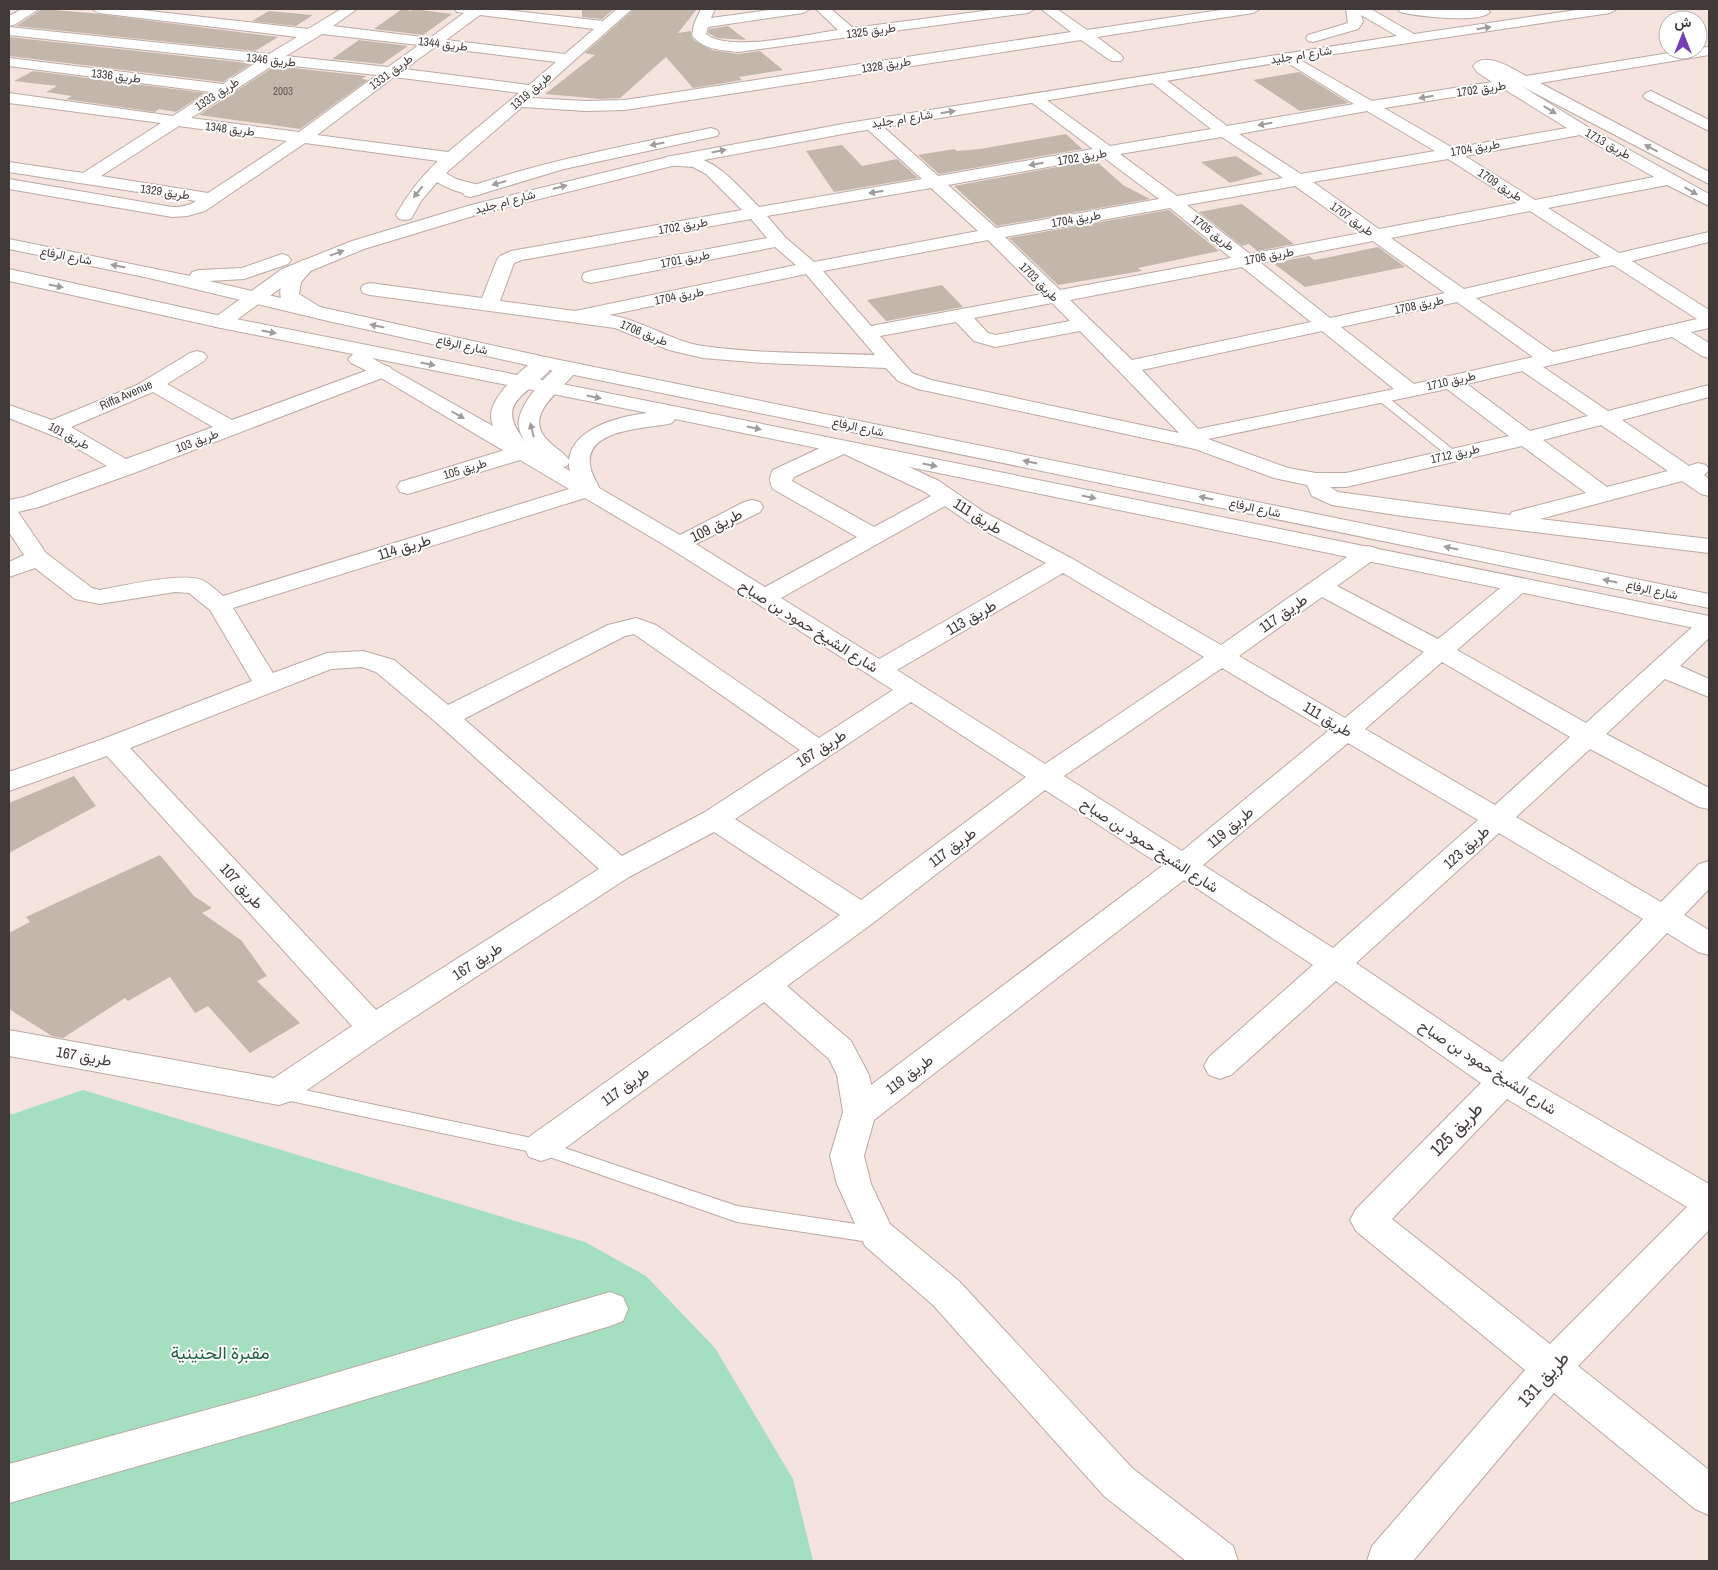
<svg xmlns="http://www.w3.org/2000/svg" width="1718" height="1570" viewBox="0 0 1718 1570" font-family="'Archivo Narrow',Vazirmatn,sans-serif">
<rect width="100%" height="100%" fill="#f5e3dd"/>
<polygon fill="#a4dfbf" points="83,1090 585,1242 646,1276 715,1348 793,1479 813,1561 9,1561 9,1114 13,1114"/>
<g fill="#c3b7ab">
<polygon points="42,9 90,13 278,37 255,51 16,26"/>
<polygon points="402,9 411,11 414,9 452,14 423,35 374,29"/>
<polygon points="582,9 614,9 602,19 582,17"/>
<polygon points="634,9 697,9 678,33 691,31 691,36 695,41 712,50 738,54 760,51 783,70 739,77 742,80 693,88 666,57 620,98 601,99 545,94 595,55 585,53"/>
<polygon points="269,11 313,15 296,26 252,21"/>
<polygon points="728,26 746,40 717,38 708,33 709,29"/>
<polygon points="9,37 238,62 251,64 223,82 9,56"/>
<polygon points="359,40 408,46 382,64 332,59"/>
<polygon points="275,66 366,76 362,79 368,80 300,129 199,115"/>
<polygon points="33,71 205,93 176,112 159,109 155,112 66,99 72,96 46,92 57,86 14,81"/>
<polygon points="1299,72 1349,103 1300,111 1253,80"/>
<polygon points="1066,134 1082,149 939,174 918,155 954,149 957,151 980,149"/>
<polygon points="842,145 862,166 897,159 918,178 834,192 806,151"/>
<polygon points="1236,156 1263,174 1230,183 1201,162"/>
<polygon points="1095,160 1123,185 1150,199 997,226 954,186"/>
<polygon points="1242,204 1294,244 1257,251 1249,244 1242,246 1199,212"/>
<polygon points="1169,210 1219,251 1138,268 1142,271 1058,285 1009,238"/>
<polygon points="1378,247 1405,267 1305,287 1273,263 1309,256 1314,260 1325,258"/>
<polygon points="942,285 963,307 886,321 867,300"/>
<polygon points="74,776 96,806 9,853 9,803"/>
<polygon points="160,855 194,896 212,908 202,913 241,940 267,976 257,981 300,1023 250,1053 208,1006 195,1013 170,977 128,1001 125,998 63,1038 52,1036 9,1009 9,933 30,922 26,917"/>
</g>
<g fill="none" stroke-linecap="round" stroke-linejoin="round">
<g stroke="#baaaa4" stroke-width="2">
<g id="lane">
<polygon points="1382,395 1386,396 1456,452 1457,454 1456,456 1448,456 1378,400 1377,398 1378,396"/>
<polygon points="281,1085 541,1140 737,1206 876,1227 882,1230 885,1235 882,1240 876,1243 737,1222 541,1154 281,1099 275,1097 273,1092 275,1087"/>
</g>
</g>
<g stroke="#baaaa4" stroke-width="2">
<g id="street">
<polygon points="22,9 39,9 14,25 9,26 9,16"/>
<path d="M92,9h40l176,20 33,-20h16l-24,17 97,12 34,-25 -7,-1 -2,-3h41l107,12 14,-12h15l-100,89 54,3 39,-1 446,-68 -30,-23h16l30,21 140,-21h33l-7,4 -156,24 24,18 2,3 -2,3h-10l-30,-21 -456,70 -39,1 -64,-4 -76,66 10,6 26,7 3,4 -3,4c-13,3 -34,-5 -45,-12l-16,19 -10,18 -6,1 -6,-1 -3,-4c11,-20 25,-38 42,-54l-133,-18 -100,68 -18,5 -15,1 -163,-28v-10l163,28c9,0 17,-1 24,-6l-187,-29v-10l74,11 78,-50 -152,-20v-10l164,23 37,-24 -201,-26v-8l214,26 34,-22 -248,-27v-8l260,27 28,-17 -198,-24zM480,15l114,14 -29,25 -119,-14zM322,34l97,11 -31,22 -102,-11zM435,47l121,15 -27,23 -124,-16zM275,64l102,11 -78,57 -108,-14zM394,77l125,16 -71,59 -131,-17zM179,126l108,15 -79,52 -107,-17z"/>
<path d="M701,9h14l-4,9 65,-9h34l-7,4 -95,14 -2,7c22,19 103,0 132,-4l-22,-21h15l22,19 146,-19h36l-7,4 -290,39c-17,-2 -35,-2 -46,-17l2,-11z"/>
<path d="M1709,47v8l-169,28 169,89v12l-188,-98 67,41 121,67v12l-42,-21 -119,23 71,45 90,-21v10l-77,19 77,49v18l-18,4 18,11v15l-7,-2 -30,-19 -129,30 65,44 101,-26v12l-87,23 67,46 9,-3 8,2 3,5 -5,5 5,4v17l-8,-2 -19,-13 -142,38 169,20v14l-307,-37 -70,-11 -20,-9 -5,-11 -33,-7 -79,-29 -277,-60 -20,-8 -12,-13 -122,-5 -61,-5 -34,-8 -54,-22 -245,-33 -7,-2 -2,-4 2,-4 7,-2 112,15 15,-38 3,-4 11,-5 231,-41 -36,-36 -13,-7 -27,-2 -2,-4 2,-4c42,-10 67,24 93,50l163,-28 -57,-52 -2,-3 2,-3h12l61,55 155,-27 -62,-47 -3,-3 3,-3h10l69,50 101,-17 -60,-47 -3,-3 3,-3h10l66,50 127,-22 -71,-44 -2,-3 2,-3 5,-1 84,48 120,-19 -15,-10 -4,-6c12,-16 40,3 53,10l162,-26h10v-2zM1504,89l63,39 -114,20 -69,-40zM1367,111l68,40 -134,23 -62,-40zM1580,135l74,42 -119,23 -70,-44zM1222,137l61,41 -106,18 -57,-42zM1103,157l56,42 -163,29 -48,-43zM1448,159l69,44 -138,26 -66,-47zM1295,186l66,47 -111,21 -63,-49zM931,188l47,43 -164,31 -29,-25 -18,-21zM1170,208l61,50 -171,32 -55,-53zM1530,211l71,46 -137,32 -73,-51zM751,219l16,19 -176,33 -7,2 -2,4 2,4 7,2 184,-36 21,18 -221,46 -75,-10 14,-38 8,-3zM988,240l54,54 -171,32 -48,-55zM1373,241l72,52 -115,25 -69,-55zM1613,265l84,54 -144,33 -77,-54zM1242,267l69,55 -179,38 -62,-60zM806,274l69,81c-57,-2 -115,-1 -172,-9 -33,-5 -60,-26 -94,-31zM1457,302l76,55 -119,27 -73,-57zM1052,303l18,18 -74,14 -8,-2 -14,-15zM956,322l18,19 21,6 85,-16 99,102 -248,-53 -19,-7 -32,-37zM1322,331l72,58 -196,40 -56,-59zM1522,371l66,45 -58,15 -63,-47zM1447,389l62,47 -163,37h-30l-28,-5 -80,-29zM1601,425l67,46 -61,16 -64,-47zM1522,446l64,47 -74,19 -2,3 -172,-23 -8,-5h16z"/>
<polygon points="1651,91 1709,120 1709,131 1646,99 1643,96 1646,93"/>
<path d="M197,351l7,2 3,4 -3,4 -37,23 65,36 144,-53 7,-2 7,2 3,4 -3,4 -256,98 -95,34 -21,5 28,41 46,35 8,2c23,-4 85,-19 104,-9 7,4 13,10 19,15l346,-107 -49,-29 -112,34 -8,-2 -3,-5 3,-5 108,-33c-8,-9 -17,-20 -17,-34 0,-18 31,-47 46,-56 5,-3 10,-2 15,0l3,4c-23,34 -68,36 -25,84l1,1c-7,-7 -14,-17 -12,-28 2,-17 27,-46 42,-56 5,-3 10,-2 15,0l3,4c-11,17 -54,43 -35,68 7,10 19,15 26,25l-3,5 -4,1 117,68 64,-33 8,-2 8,2 3,5 -3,5 -64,32 69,43 92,-50 -84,-48c-4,-7 -4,-12 0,-19l60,-28 8,-1 19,3 79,37 45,31 87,46 150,87 139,-97 8,-2 8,2 4,5 -4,5 -39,28 101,53 72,-59 8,-2 8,2 4,5 -4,5 -69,60 129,73 114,-103 9,-3v21l-29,28 29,13v18l-44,-18 -59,55 103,54v21l-10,-2 -109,-58 -74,68 145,85 38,-38 10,-3v28l-25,26 25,15v25l-11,-3 -31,-19 -140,145 182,106v46l-131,136 131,104v45l-14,-6 -141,-116 -141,168h-46l5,-15 153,-176 -169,-139 -6,-11 6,-11 125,-126 -145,-102 -105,94 -11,4 -11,-4 -5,-9 5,-9 104,-92 -129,-85 -310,240 -10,36 7,28 19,40 69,57 173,187 101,78 5,15h-52l-82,-65 -171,-191 -68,-59 -28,-62 -7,-28 13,-44 -6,-37 -8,-16 -65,-57 -211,155 -12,4 -12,-4 -5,-10 5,-10 311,-222 -126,-83 -85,45 -245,160 -93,64 -12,4 -270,-49v-26l265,48 78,-52 -245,-270 -98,35v-19l94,-33 149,-58 -42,-71 -21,-17 -14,-1 -75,12 -25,-5 -40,-31 -26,9v-15l15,-7 -15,-23v-32l15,-3 83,-31 -46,-27 -52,-21v-13l43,15 85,-35 53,-32zM153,392l60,35 -87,32 -55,-32zM844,454l79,37 8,5 -57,31 -82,-46 2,-4zM585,498l86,51 222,141 -74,48 -163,-113 -20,-7 -28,7 -160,80 -54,-45 -31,-9 -36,2 -54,20 -40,-65zM945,506l23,16 78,41 -167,96 -98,-61zM1063,573l141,84 -159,107 -148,-94zM1322,597l102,55 -79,66 -106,-62zM634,634l166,116 -95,62 -83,44 -158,-137 161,-83zM1442,662l128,75 -75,68 -130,-76zM362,667l14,5 61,51 162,146 -223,141 -246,-262 201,-79zM1222,668l106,63 -146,120 -118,-75zM911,702l115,75 -165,123 -126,-81zM1348,743l130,77 -145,128 -130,-83zM1045,790l117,76 -291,219 -2,-10 -18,-34 -64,-55 86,-63zM1499,833l144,86 -141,143 -146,-99zM1507,1099l180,108 -137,137 -158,-125z"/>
<polygon points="610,1292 623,1297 628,1309 623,1321 610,1326 257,1432 9,1503 9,1464 257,1396"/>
</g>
</g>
<g stroke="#baaaa4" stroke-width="2">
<g id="secondary">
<polygon points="1346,9 1371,9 1414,34 1583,9 1617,9 1610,13 1288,61 848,133 672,166 483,213 364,249 296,277 228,326 221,328 214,326 211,322 214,318 282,269 352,241 471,205 672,156 848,123 1397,36 1361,15 1363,22 1358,29 1313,42 1308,41 1306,38 1308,35 1348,23"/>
<path d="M1398,9h89l3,3c-9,12 -75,4 -90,0z"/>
<path d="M711,128l6,2 2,3 -2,3 -153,33 -93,28 -6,-1 -3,-4 3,-4c80,-27 163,-43 246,-60z"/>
</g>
</g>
<g stroke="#baaaa4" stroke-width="2">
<g id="primary">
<path d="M9,239l181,37 2,-4 7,-2 43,-2 40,-14 6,2 3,4 -3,4 -44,15 -35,2 72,17c-4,-12 9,-32 20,-37 5,-2 8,-1 13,0l2,4 -15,17 -2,12 21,13 225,50 1164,237v14l-1164,-239 -217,-48 -179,-43 -140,-29z"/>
<path d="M9,269l212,47 502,100 986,200v15l-1034,-212 -3,4c-21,6 -87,4 -82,42 1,9 7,17 10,25l-3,5 -8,2 -8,-2c-38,-55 22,-77 67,-82l-276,-55 158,89 3,5 -3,5 -8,2 -8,-2 -138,-82 -25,-12 -3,-4 5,-5 -132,-26 -212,-47z"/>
</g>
</g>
<use href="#lane" fill="#fff" fill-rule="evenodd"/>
<use href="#street" fill="#fff" fill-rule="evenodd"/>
<use href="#secondary" fill="#fff" fill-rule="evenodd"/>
<use href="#primary" fill="#fff" fill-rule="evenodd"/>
</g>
<defs><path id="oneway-solid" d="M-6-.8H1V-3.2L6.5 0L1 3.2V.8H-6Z" transform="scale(1.25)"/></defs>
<g fill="#a09c9c">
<use href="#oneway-solid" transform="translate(1484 28) rotate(-9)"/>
<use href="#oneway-solid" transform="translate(1426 97) rotate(171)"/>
<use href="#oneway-solid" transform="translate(1550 110) rotate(32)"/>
<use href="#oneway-solid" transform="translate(948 112) rotate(-9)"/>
<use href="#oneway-solid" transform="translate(1265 124) rotate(170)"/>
<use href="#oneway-solid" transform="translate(657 144) rotate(169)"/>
<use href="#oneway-solid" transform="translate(1651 148) rotate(-152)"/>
<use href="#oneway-solid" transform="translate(719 151) rotate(-11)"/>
<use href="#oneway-solid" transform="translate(1036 164) rotate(170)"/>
<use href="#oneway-solid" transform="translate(499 183) rotate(164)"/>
<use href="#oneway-solid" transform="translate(560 187) rotate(-15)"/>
<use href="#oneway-solid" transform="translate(1691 191) rotate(30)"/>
<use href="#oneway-solid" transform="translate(418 192) rotate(129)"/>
<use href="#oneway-solid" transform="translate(876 192) rotate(170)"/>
<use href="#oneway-solid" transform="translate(337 253) rotate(-20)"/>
<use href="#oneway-solid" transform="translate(118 266) rotate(-169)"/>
<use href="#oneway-solid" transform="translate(56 286) rotate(12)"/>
<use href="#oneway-solid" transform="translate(377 326) rotate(-168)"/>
<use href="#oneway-solid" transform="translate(269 332) rotate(11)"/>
<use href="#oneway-solid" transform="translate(428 364) rotate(11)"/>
<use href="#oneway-solid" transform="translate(594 397) rotate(11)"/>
<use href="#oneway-solid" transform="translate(458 415) rotate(30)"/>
<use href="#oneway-solid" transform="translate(754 428) rotate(12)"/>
<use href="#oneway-solid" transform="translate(532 430) rotate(-104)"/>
<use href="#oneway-solid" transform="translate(1030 462) rotate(-168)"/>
<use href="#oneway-solid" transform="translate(930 465) rotate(11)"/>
<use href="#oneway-solid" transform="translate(1089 497) rotate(11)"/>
<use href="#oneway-solid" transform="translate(1206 498) rotate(-168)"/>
<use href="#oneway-solid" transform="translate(1451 548) rotate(-168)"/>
<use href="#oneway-solid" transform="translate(1610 581) rotate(-168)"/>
</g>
<g text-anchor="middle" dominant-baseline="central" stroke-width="4" stroke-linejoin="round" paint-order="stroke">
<g font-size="11" fill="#625955">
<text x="283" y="91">2003</text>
</g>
<g font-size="12" fill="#413a38" stroke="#fff">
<text transform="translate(871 31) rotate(-8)">طريق 1325</text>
<text transform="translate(443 44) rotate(7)">طريق 1344</text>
<text transform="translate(1301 55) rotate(-9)">شارع ام جليد</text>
<text transform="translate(271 60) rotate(6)">طريق 1346</text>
<text transform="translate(886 65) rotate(-9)">طريق 1328</text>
<text transform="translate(391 72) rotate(-36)">طريق 1331</text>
<text transform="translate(116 76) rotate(7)">طريق 1336</text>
<text transform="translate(1481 89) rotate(-9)">طريق 1702</text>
<text transform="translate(531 91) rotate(-41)">طريق 1319</text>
<text transform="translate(217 94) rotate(-33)">طريق 1333</text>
<text transform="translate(902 119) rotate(-9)">شارع ام جليد</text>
<text transform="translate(230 129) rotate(7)">طريق 1348</text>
<text transform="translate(1608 144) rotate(29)">طريق 1713</text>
<text transform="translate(1475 148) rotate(-10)">طريق 1704</text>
<text transform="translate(1082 157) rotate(-10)">طريق 1702</text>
<text transform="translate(1500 185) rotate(33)">طريق 1709</text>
<text transform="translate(165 192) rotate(8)">طريق 1329</text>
<text transform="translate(505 202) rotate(-15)">شارع ام جليد</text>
<text transform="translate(1076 219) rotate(-10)">طريق 1704</text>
<text transform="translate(1352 219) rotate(35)">طريق 1707</text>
<text transform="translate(683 226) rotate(-10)">طريق 1702</text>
<text transform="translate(1213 233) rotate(38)">طريق 1705</text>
<text transform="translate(66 256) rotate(11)">شارع الرفاع</text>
<text transform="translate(1269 256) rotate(-11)">طريق 1706</text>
<text transform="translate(685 259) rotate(-11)">طريق 1701</text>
<text transform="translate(1039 282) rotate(45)">طريق 1703</text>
<text transform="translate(679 296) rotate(-11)">طريق 1704</text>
<text transform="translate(1419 305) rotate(-12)">طريق 1708</text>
<text transform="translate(644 333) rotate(22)">طريق 1706</text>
<text transform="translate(462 345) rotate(12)">شارع الرفاع</text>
<text transform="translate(1451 381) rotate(-13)">طريق 1710</text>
<text transform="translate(126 395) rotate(-24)">Riffa Avenue</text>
<text transform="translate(858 427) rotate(12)">شارع الرفاع</text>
<text transform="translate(69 436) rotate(28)">طريق 101</text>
<text transform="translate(197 441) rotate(-21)">طريق 103</text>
<text transform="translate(1455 454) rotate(-13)">طريق 1712</text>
<text transform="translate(465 469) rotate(-17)">طريق 105</text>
<text transform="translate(1255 508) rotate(12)">شارع الرفاع</text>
<text transform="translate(1652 590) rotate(12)">شارع الرفاع</text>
</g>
<g font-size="15" fill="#413a38" stroke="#fff">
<text transform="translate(978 516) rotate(32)">طريق 111</text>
<text transform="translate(716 525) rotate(-27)">طريق 109</text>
<text transform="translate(404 547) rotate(-17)">طريق 114</text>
<text transform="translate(1283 613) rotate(-35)">طريق 117</text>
<text transform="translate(971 617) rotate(-30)">طريق 113</text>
<text transform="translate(809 626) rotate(32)">شارع الشيخ حمود بن صباح</text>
<text transform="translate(1328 719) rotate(31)">طريق 111</text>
<text transform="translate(821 748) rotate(-33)">طريق 167</text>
<text transform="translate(1230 827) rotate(-40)">طريق 119</text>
<text transform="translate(1150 845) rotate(33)">شارع الشيخ حمود بن صباح</text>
<text transform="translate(952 847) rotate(-37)">طريق 117</text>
<text transform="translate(1466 847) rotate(-42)">طريق 123</text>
<text transform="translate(242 886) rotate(47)">طريق 107</text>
<text transform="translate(477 961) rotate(-33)">طريق 167</text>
<text transform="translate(84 1056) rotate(10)">طريق 167</text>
<text transform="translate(1488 1067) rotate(33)">شارع الشيخ حمود بن صباح</text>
<text transform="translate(909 1074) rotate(-37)">طريق 119</text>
<text transform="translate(625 1086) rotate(-36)">طريق 117</text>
</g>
<g font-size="18" fill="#413a38" stroke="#fff">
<text transform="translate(1456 1129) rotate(-46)">طريق 125</text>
<text transform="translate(1543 1379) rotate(-48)">طريق 131</text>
</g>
<g font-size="18" fill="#216144" stroke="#fff">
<text x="220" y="1352">مقبرة الحنينية</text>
</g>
</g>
<rect width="1718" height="1570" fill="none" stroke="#413a38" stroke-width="20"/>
<g transform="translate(1683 35)"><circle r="24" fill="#ffffff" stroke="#b3b0af"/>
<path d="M0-4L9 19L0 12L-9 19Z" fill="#743eb5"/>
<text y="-8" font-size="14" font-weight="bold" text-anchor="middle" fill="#413a38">ش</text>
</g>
</svg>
